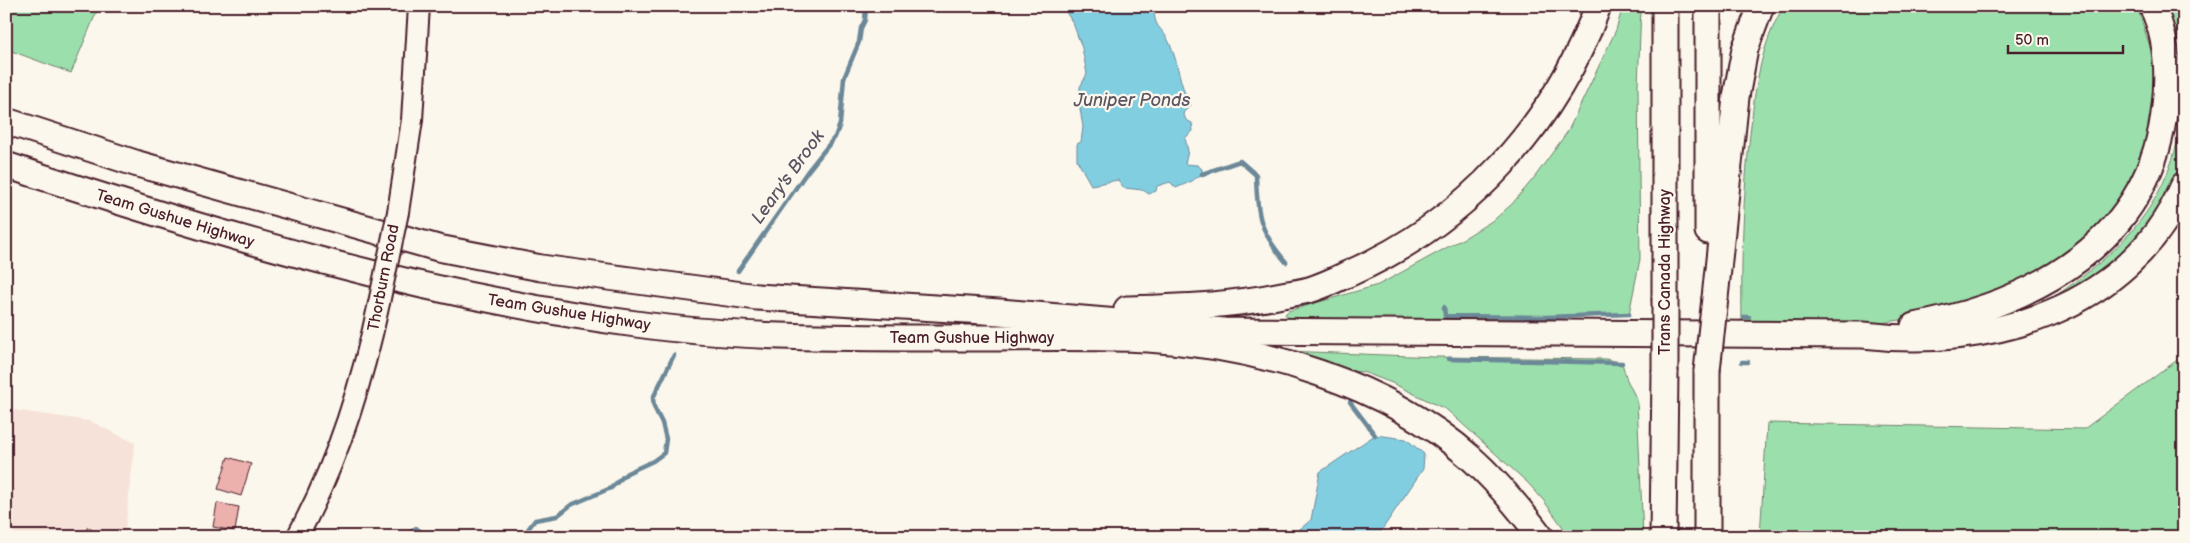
<svg xmlns="http://www.w3.org/2000/svg" width="2190" height="543" viewBox="0 0 2190 543" font-family="'Balsamiq Sans',sans-serif">
<rect width="100%" height="100%" fill="#fbf7ec"/>
<filter id="ink" filterUnits="userSpaceOnUse"><feTurbulence type="fractalNoise" baseFrequency=".02" numOctaves="2"/><feDisplacementMap in="SourceGraphic" scale="10" xChannelSelector="R" yChannelSelector="G"/><feConvolveMatrix kernelMatrix="1 2 1 2 8 2 1 2 1" color-interpolation-filters="sRGB"/></filter>
<g filter="url(#ink)">
<polygon fill="#f6e2d9" points="6,409 90,421 135,443 125,531 134,537 6,537"/>
<g fill="#9be0ac" stroke="#72806c">
<polygon points="6,6 99,6 71,73 6,49"/>
<polygon points="1623,6 1641,6 1638,86 1640,259 1629,314 1488,317 1484,320 1288,318 1285,314 1288,311 1378,285 1393,277 1466,237 1495,219 1512,204 1534,178 1568,131 1616,30"/>
<path d="M1784,6h353l20,63v36l-19,76 -68,84 -126,48 -75,12 -127,-3c-1,-63 1,-125 8,-188 5,-44 10,-89 34,-128z"/>
<polygon points="2166,6 2184,6 2184,60 2179,37"/>
<path d="M2184,115v71l-87,104 -49,11c49,-33 96,-70 119,-127 8,-19 12,-39 17,-59z"/>
<polygon points="1286,351 1435,357 1606,359 1622,363 1627,380 1637,400 1643,537 1570,537 1544,501 1528,483 1447,410 1392,383 1363,372 1350,371"/>
<polygon points="2184,355 2184,537 1760,537 1767,423 2084,429"/>
</g>
<g fill="#82cee1" stroke="#6c8898">
<path d="M1062,6h92c0,24 7,19 15,36 10,20 10,45 22,63l-8,8 3,7 6,3 1,8 -8,7 3,13 -3,13 12,1 5,4v5l-10,7 -16,7 -6,-6 -13,4 -1,5 -7,3 -6,-4 -19,-2 -6,-8 -27,5 -14,-25v-16l4,-2 2,-15 -3,-18v-22l7,-13 -5,-26 -9,-25z"/>
<polygon points="1375,435 1406,439 1424,454 1423,469 1377,537 1290,537 1311,520 1320,472"/>
</g>
<g fill="none" stroke-linecap="round" stroke-linejoin="round">
<g stroke="#6c8898" stroke-width="4.5">
<path d="M1202,174l38,-13 16,14c1,40 3,56 30,87"/>
<polyline points="738,271 807,172 835,137 840,124 844,78 859,42 861,28 865,20 866,6"/>
<polyline points="1444,307 1445,316 1546,317 1629,314"/>
<polyline points="1744,317 1749,317"/>
<polyline points="1448,359 1622,363"/>
<polyline points="1742,362 1748,362"/>
<polyline points="1350,402 1375,435"/>
<polyline points="406,537 416,528 428,537"/>
<polyline points="522,537 535,520 557,516 571,505 611,488 627,473 653,461 664,453 666,439 662,423 654,407 653,398 674,355"/>
</g>
</g>
<g fill="#ecb0ad" stroke="#4a1f2b">
<polygon points="228,457 251,464 241,496 218,489"/>
<polygon points="217,503 239,507 235,531 213,527"/>
<polygon points="88,527 102,537 81,537"/>
</g>
<g fill="none" stroke-linecap="round" stroke-linejoin="round">
<g stroke="#4a1f2b" stroke-width="24">
<g id="secondary">
<polyline points="398,212 412,120 419,6"/>
<path d="M297,537c40,-73 65,-153 82,-234"/>
</g>
</g>
<g stroke="#4a1f2b" stroke-width="29">
<g id="motorway">
<polyline points="1665,6 1665,298"/>
<path d="M6,121l132,43 300,84 103,20 216,29 243,15 224,19 639,4c126,15 266,-24 321,-150"/>
<path d="M6,165c208,69 413,130 630,159 108,15 217,14 325,14 62,0 125,-2 187,1 111,7 238,44 323,119 27,24 48,50 70,79"/>
<polyline points="1708,231 1708,6"/>
<polyline points="1715,298 1736,97 1745,49 1761,6"/>
<path d="M1127,309c52,-2 104,-3 155,-14 11,-2 23,-3 33,-7 12,-4 24,-10 35,-15 116,-51 205,-148 248,-267"/>
<path d="M1914,326c121,-23 237,-84 251,-220 4,-34 2,-69 -13,-100"/>
<polyline points="1707,371 1707,537"/>
<polyline points="1663,537 1665,372"/>
</g>
</g>
<use href="#secondary" stroke="#fbf7ec" stroke-width="20"/>
<use href="#motorway" stroke="#fbf7ec" stroke-width="25"/>
<g stroke="#4a1f2b" stroke-width="24" stroke-linecap="butt">
<polyline id="secondary-bridge" points="379,303 398,212"/>
</g>
<g stroke="#4a1f2b" stroke-width="29" stroke-linecap="butt">
<g id="motorway-bridge">
<polyline points="1707,371 1715,298"/>
<polyline points="1665,372 1665,298"/>
</g>
</g>
<use href="#secondary-bridge" stroke="#fbf7ec" stroke-width="20"/>
<use href="#motorway-bridge" stroke="#fbf7ec" stroke-width="25"/>
</g>
</g>
<g text-anchor="middle" dominant-baseline="central" stroke-width="4.5" stroke-linejoin="round" paint-order="stroke">
<g font-size="16" fill="#4a1f2b" stroke="#fbf7ec">
<text transform="translate(175 219) rotate(17)">Team Gushue Highway</text>
<text transform="translate(1665 272) rotate(-90)">Trans Canada Highway</text>
<text transform="translate(384 278) rotate(-79)">Thorburn Road</text>
<text transform="translate(569 313) rotate(9)">Team Gushue Highway</text>
<text x="972" y="338">Team Gushue Highway</text>
</g>
<g font-size="18" font-style="italic" fill="#5b5462" stroke="#fbf7ec">
<text x="1132" y="100">Juniper Ponds</text>
<text transform="translate(788 177) rotate(-54)">Leary's Brook</text>
</g>
</g>
<rect width="2190" height="543" fill="none" stroke="#fbf7ec" stroke-width="25"/>
<rect x="12" y="12" width="2165" height="518" fill="none" stroke="#4a1f2b" stroke-width="2" filter="url(#ink)"/>
<path d="M2008 45v8h115v-8" fill="none" stroke="#4a1f2b" stroke-width="2.5"/>
<text x="2015" y="45" font-size="15" fill="#4a1f2b" stroke="#fbf7ec" stroke-width="4" paint-order="stroke">50 m</text>
</svg>
